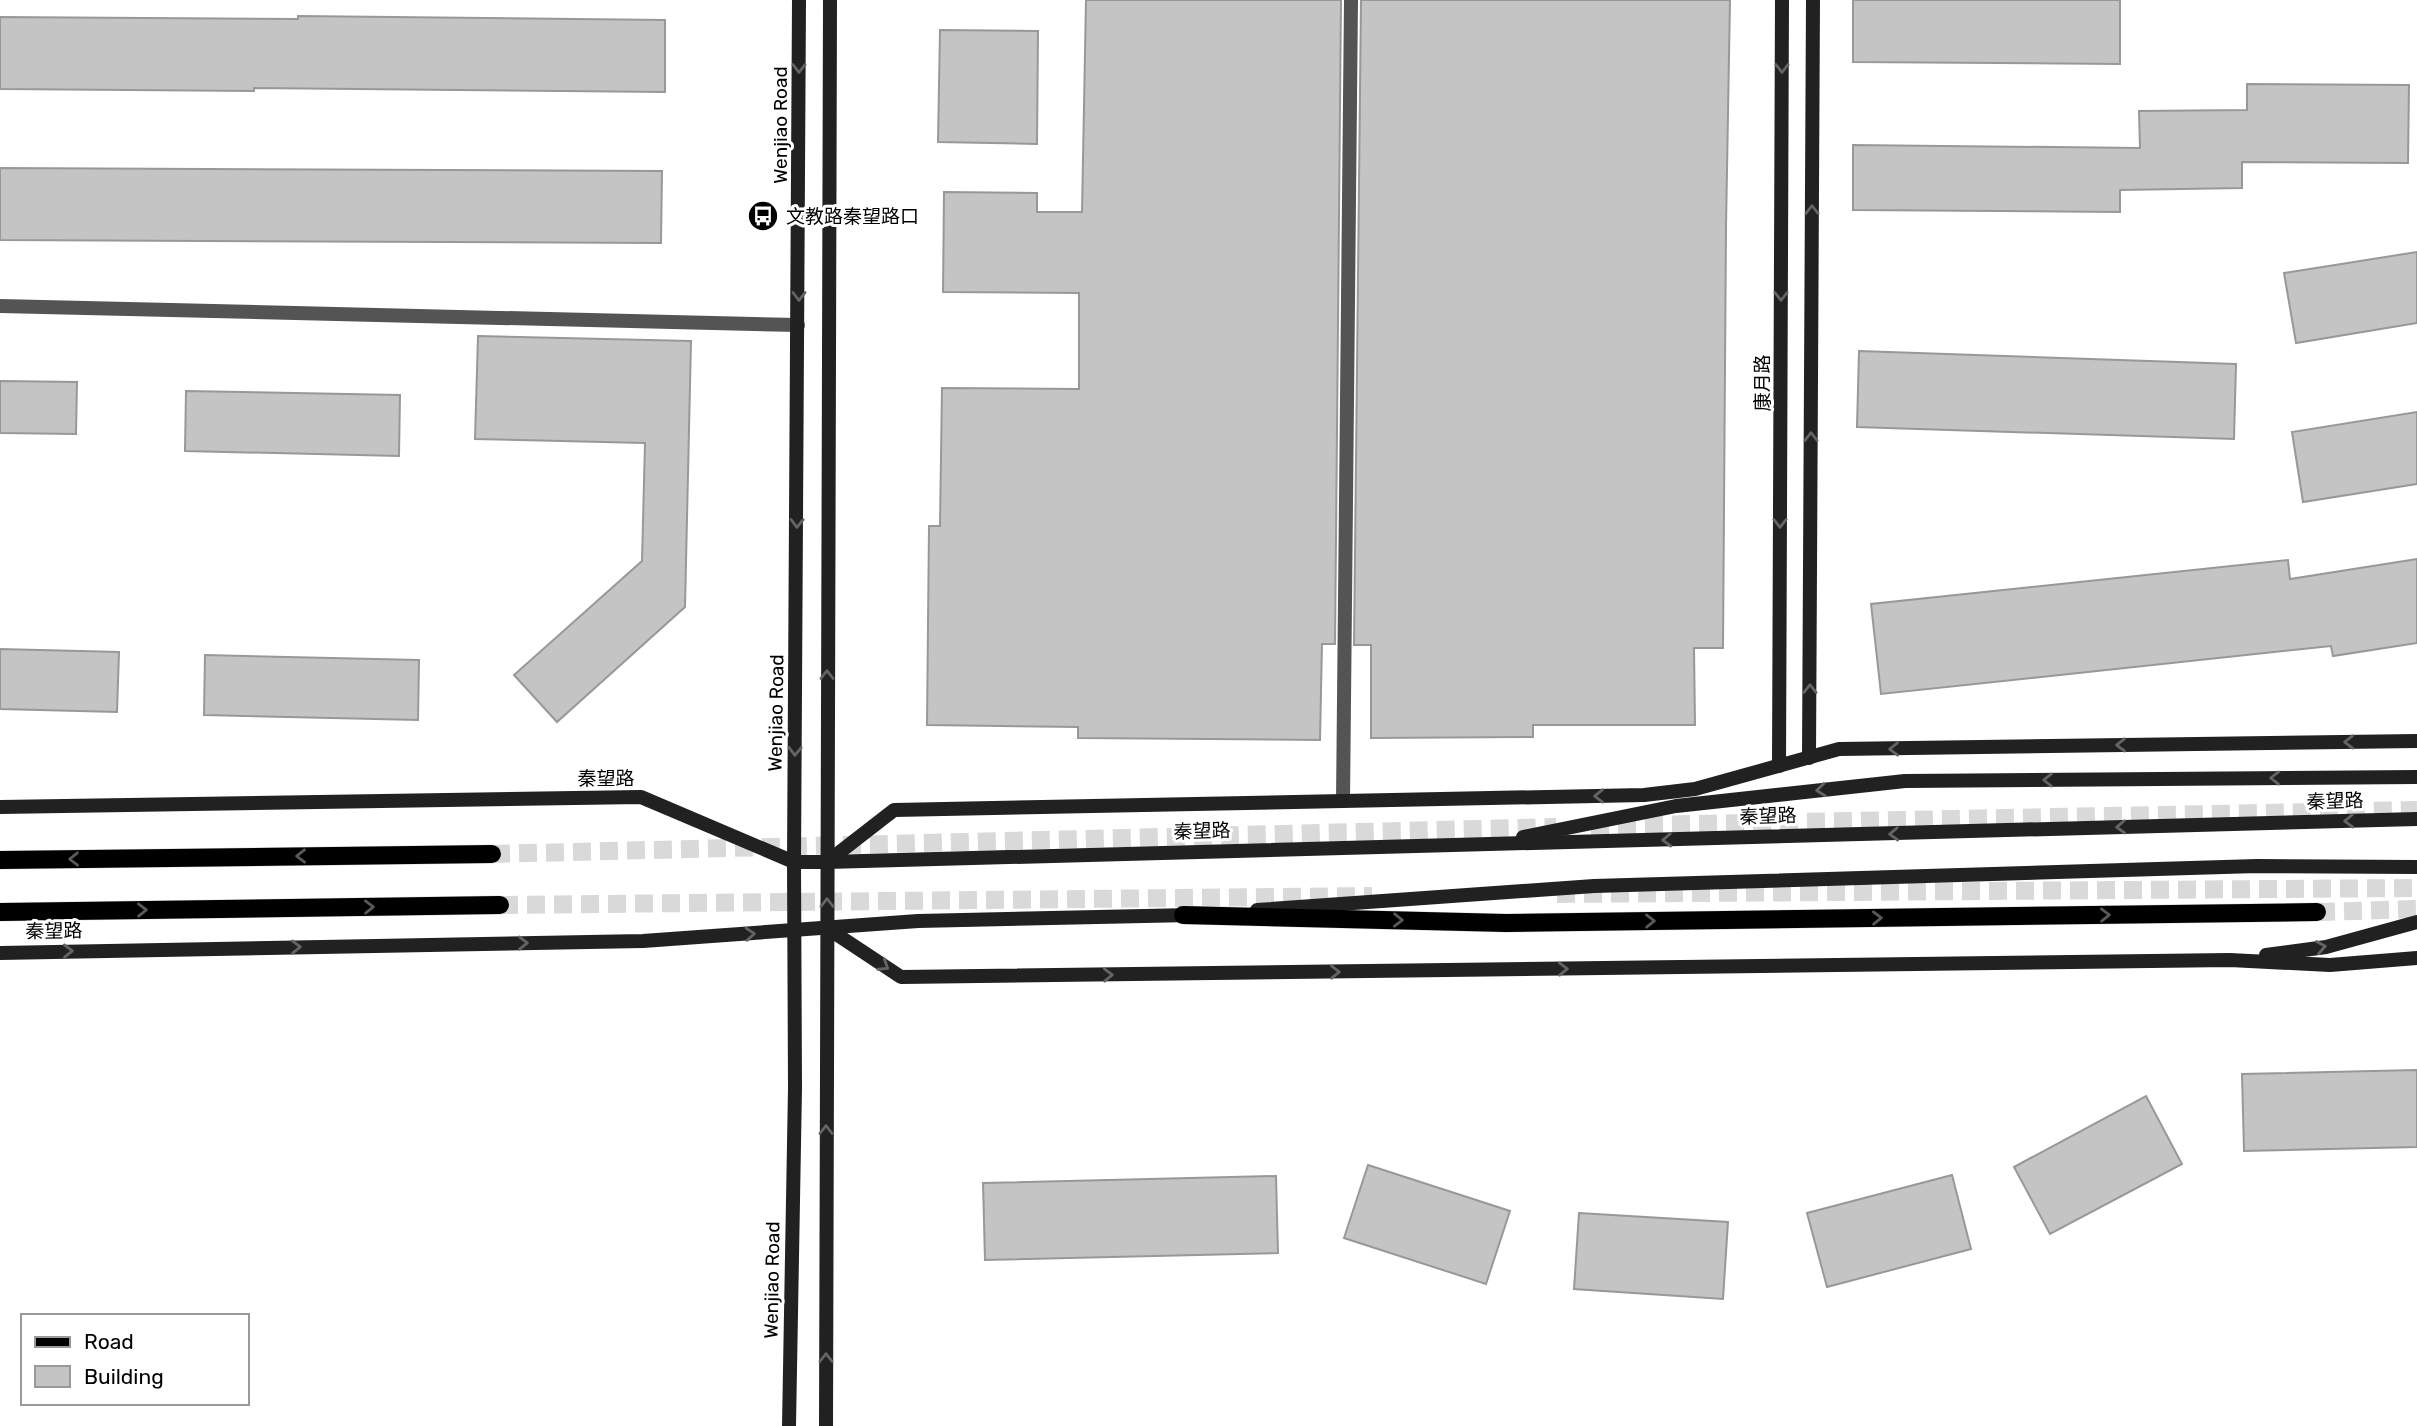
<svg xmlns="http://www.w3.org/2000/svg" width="2417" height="1426" viewBox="0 0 2417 1426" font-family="Rubik,'Noto Sans SC',sans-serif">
<rect width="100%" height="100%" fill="#fff"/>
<g fill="#c4c4c4" stroke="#989898" stroke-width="2">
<polygon points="1086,0 1341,0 1335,644 1322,644 1320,740 1078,738 1078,727 927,725 929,526 940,526 942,388 1079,389 1079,293 943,292 944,192 1037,193 1037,212 1082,212"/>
<polygon points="1361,0 1730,0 1726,227 1723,648 1694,648 1695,725 1533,725 1533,737 1371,738 1371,645 1354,645"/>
<polygon points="1853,0 2120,0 2120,64 1853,62"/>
<polygon points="298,16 665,20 665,92 254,88 254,91 0,89 0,17 298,19"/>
<polygon points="940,30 1038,31 1037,144 938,142"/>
<polygon points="2247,84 2409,85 2408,163 2242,162 2242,188 2120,190 2120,212 1853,210 1853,145 2140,148 2139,111 2247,110"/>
<polygon points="0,168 662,171 661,243 0,240"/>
<polygon points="2417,252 2417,323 2296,343 2284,273"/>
<polygon points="478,336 691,341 685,607 557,722 514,675 642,561 645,443 475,439"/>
<polygon points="1859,351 2236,364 2234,439 1857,427"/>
<polygon points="0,381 77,382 76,434 0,433"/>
<polygon points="186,391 400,395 399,456 185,451"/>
<polygon points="2417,412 2417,484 2303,502 2292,432"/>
<polygon points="2417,559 2417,643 2333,656 2331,646 1881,694 1871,604 2288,560 2290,579"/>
<polygon points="0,649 119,652 117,712 0,709"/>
<polygon points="205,655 419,660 418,720 204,715"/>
<polygon points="2417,1070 2417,1147 2244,1151 2242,1074"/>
<polygon points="2146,1096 2182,1164 2050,1234 2014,1167"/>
<polygon points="1368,1165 1510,1211 1486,1284 1344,1238"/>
<polygon points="1952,1175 1971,1249 1827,1287 1807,1213"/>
<polygon points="1276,1176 1278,1253 985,1260 983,1183"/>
<polygon points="1579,1213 1728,1222 1723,1299 1574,1289"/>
</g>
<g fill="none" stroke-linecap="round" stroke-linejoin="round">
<g stroke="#d9d9d9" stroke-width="18" stroke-dasharray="18 9" stroke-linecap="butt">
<polyline points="1591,826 2417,810"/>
<polyline points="492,854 1556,827"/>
<polyline points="1557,894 2417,888"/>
<polyline points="500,905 1372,896"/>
<polyline points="2317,912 2417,909"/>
</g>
<g stroke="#dbdbdb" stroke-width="19">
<g id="primary">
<polyline points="0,860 492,854"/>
<polyline points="0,912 500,905"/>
<polyline points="1183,915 1506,923 2317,912"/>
</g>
</g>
<g stroke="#545454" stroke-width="14">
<polyline points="0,306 798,325"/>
<polyline points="1343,801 1351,0"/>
</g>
<g stroke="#212121" stroke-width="14">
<polyline points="1809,758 1813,0"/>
<polyline points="1779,766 1782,0"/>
<polyline points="0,807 641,797 794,862 827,862 2417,819"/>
<polyline points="1523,837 1676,806 1905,781 2417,777"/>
<polyline points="827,862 894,810 1644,795 1695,789 1839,749 2417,741"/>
<polyline points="1257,910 1594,886 2257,866 2417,867"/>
<polyline points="827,928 901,977 2230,960 2330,965 2417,958"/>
<polyline points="0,953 643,941 918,921 1191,915"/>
<polyline points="2266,955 2326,947 2417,922"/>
<polyline points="789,1426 795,1088 794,862 799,0"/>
<polyline points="826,1426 830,0"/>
</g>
<use href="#primary" stroke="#000" stroke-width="18"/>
</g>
<defs><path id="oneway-chevron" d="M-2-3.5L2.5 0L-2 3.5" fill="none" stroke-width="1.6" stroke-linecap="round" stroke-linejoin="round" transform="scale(1.75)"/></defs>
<g stroke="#646464">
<use href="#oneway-chevron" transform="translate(799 68) rotate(90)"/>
<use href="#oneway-chevron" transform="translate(1782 68) rotate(90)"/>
<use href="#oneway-chevron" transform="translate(1812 210) rotate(-90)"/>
<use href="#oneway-chevron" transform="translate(799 296) rotate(90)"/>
<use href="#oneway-chevron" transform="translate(1781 296) rotate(90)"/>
<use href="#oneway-chevron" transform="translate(1811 437) rotate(-90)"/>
<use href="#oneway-chevron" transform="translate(797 523) rotate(91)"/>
<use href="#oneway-chevron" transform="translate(1780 523) rotate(90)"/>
<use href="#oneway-chevron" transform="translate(827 675) rotate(-90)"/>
<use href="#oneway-chevron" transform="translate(1810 689) rotate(-90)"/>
<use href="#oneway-chevron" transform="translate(2349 742) rotate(179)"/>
<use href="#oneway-chevron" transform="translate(2121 745) rotate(179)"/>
<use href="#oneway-chevron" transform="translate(1894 749) rotate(179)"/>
<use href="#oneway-chevron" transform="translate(795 751) rotate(91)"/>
<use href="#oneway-chevron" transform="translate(2275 778) rotate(180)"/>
<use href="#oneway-chevron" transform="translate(2048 780) rotate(180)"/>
<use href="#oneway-chevron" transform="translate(1821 790) rotate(174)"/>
<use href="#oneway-chevron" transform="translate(1599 796) rotate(179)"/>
<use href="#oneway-chevron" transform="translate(2349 821) rotate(178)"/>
<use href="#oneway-chevron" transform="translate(2121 827) rotate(178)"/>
<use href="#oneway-chevron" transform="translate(1894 834) rotate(178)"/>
<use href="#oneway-chevron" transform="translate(1667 840) rotate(178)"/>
<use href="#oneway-chevron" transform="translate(827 903) rotate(-90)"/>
<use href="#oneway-chevron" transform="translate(750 934) rotate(-4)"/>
<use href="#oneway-chevron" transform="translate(523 943) rotate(-1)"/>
<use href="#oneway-chevron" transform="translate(296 947) rotate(-1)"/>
<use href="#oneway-chevron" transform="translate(2321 947) rotate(-10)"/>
<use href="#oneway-chevron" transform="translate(68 951) rotate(-1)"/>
<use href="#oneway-chevron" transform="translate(884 966) rotate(33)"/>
<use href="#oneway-chevron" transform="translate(1563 969) rotate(-1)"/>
<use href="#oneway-chevron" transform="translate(1335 972) rotate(-1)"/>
<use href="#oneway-chevron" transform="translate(1108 975) rotate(-1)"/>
<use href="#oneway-chevron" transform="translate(826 1130) rotate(-90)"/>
<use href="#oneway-chevron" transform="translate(826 1358) rotate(-90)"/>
</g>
<g stroke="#595959">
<use href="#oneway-chevron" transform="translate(301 856) rotate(179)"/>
<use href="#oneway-chevron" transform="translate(74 859) rotate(179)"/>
<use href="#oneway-chevron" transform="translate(369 907) rotate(-1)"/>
<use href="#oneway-chevron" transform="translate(142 910) rotate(-1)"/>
<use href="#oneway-chevron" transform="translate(2105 915) rotate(-1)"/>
<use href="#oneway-chevron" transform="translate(1877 918) rotate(-1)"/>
<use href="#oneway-chevron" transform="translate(1398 920) rotate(1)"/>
<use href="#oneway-chevron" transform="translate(1650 921) rotate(-1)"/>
</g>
<defs>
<g id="bus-disc" transform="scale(1.575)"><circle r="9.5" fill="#000" stroke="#fff"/><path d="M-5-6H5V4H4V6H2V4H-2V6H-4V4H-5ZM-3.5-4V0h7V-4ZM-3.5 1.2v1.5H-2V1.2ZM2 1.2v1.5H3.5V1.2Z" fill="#fff"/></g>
</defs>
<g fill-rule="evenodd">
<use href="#bus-disc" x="763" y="216"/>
</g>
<g text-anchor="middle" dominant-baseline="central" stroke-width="6" stroke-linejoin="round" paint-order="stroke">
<g font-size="19" fill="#000" stroke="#fff">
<text transform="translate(780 125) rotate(-90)">Wenjiao Road</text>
<text transform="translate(1762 383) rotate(-90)">康月路</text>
<text transform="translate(776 713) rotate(-89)">Wenjiao Road</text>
<text x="606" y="778">秦望路</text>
<text transform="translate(2335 801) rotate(-2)">秦望路</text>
<text transform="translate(1768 816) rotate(-2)">秦望路</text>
<text transform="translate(1202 831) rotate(-2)">秦望路</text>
<text transform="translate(54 931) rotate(-1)">秦望路</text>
<text transform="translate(772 1280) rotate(-89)">Wenjiao Road</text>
</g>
<g font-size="19" fill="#000" stroke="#fff" text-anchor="start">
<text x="786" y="216">文教路秦望路口</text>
</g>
</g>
<rect x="21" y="1314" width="228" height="91" fill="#ffffff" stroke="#999999" stroke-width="2"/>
<rect x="35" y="1337" width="35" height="10" fill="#000000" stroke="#999999" stroke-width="2"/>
<text x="84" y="1349" font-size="21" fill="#000000">Road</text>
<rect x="35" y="1366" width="35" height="21" fill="#c4c4c4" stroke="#999999" stroke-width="2"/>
<text x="84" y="1384" font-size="21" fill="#000000">Building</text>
</svg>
